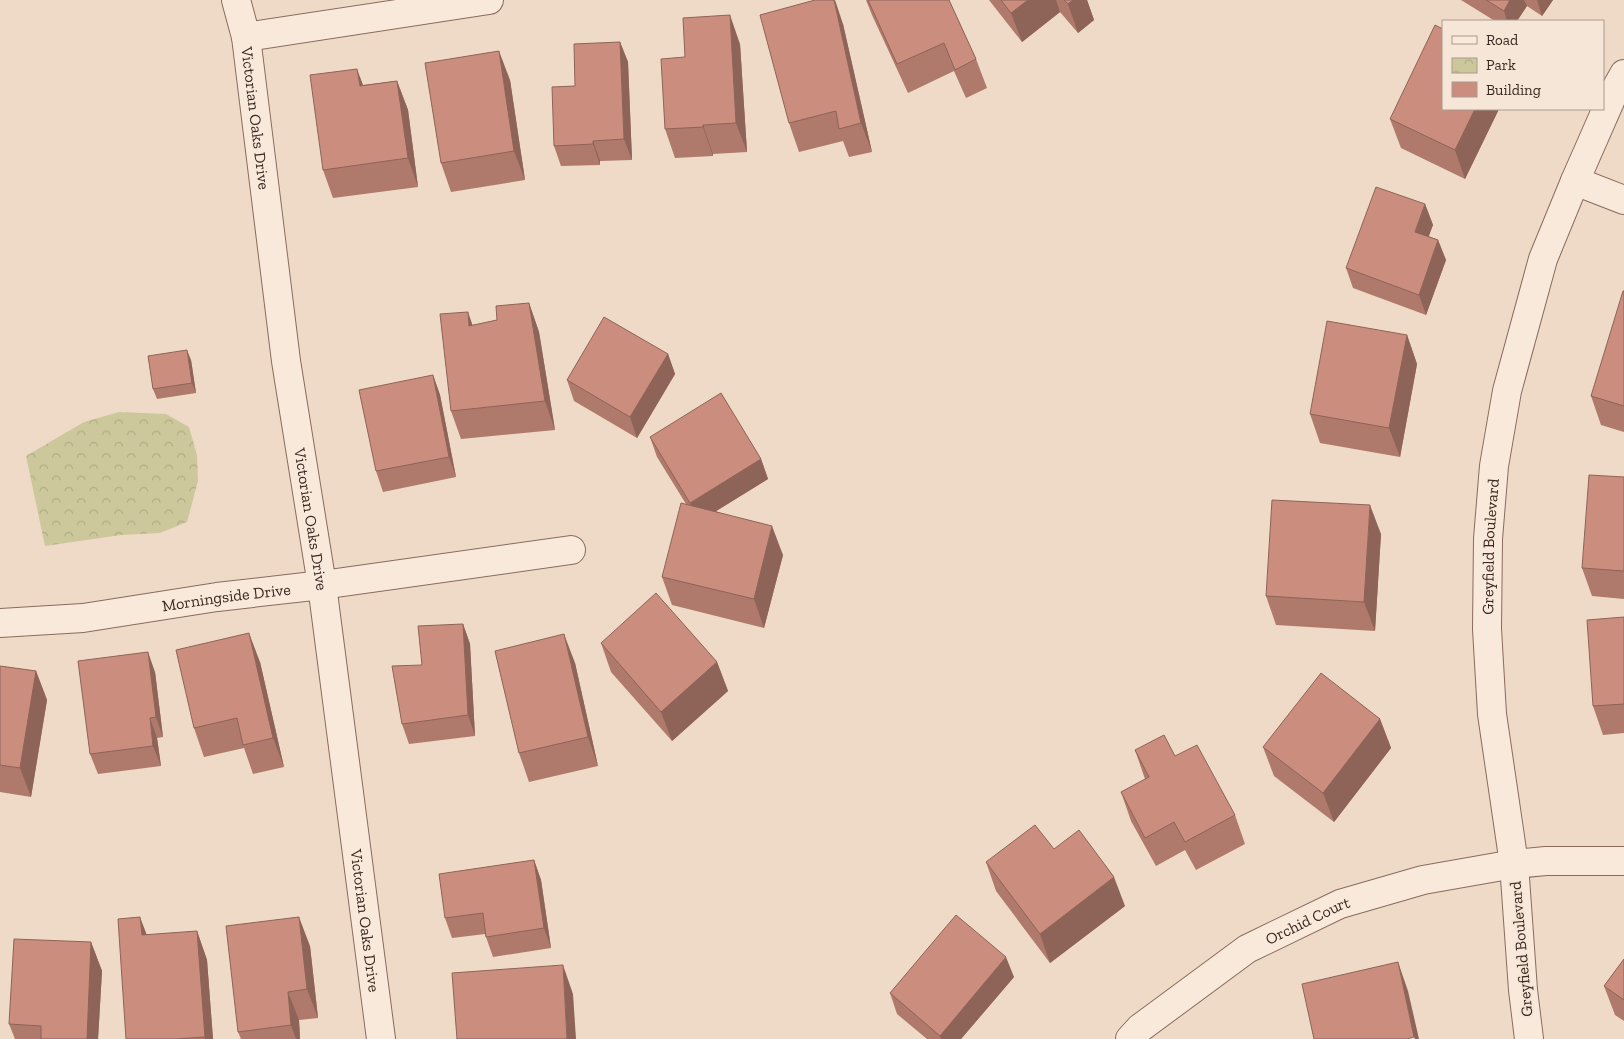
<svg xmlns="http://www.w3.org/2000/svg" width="1624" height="1039" viewBox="0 0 1624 1039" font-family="'Zilla Slab',serif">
<defs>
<pattern id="park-crowns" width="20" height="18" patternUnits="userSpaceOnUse" patternTransform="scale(1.25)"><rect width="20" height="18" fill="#ccc89b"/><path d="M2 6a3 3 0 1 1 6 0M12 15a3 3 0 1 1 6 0" fill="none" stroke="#b0ac85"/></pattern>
</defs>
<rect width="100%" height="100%" fill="#eedac7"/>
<polygon fill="url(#park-crowns)" points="119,412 166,414 189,427 197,455 198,481 187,522 160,533 121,535 45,546 26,456 84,422"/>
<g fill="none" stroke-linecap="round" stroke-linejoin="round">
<g stroke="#8a6b5d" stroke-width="30">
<g id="minor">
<path id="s1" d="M236,0l10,37 40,324 36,224 59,454"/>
<polyline points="246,37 489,0"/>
<polyline points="1575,181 1624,200"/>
<path id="s2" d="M0,623l83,-5 134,-21 105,-12 249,-35"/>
<path id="s3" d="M1130,1039l10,-11 107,-79 93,-45 83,-24 91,-16 32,-3h78"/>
<path id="s4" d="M1529,1039l-6,-49 -9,-126 -22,-150 -5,-85 1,-90 6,-73 13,-75 36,-132 32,-78 40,-91 9,-16"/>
</g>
</g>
<use href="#minor" stroke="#f8e9db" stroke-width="28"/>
</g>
<g fill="#af7a6c">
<polygon points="866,0 949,0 976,59 987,88 966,98 954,71 908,93 872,15"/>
<polygon points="989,0 1087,0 1094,20 1078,33 1060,12 1022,42"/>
<polygon points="1461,0 1553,0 1542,16 1527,6 1517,21 1495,21"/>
<polygon points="843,24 872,152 849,157 843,141 799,152 789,123"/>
<polygon points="620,42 628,62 632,160 600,161 600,165 561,166 554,146 575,86"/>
<polygon points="740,44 747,152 713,154 713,156 675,158 665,129 685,57"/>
<polygon points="510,80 525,180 451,192 441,163"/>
<polygon points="397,81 408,110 418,187 333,198 323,170 363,85"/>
<polygon points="1443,109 1499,109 1465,179 1401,148 1390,119"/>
<polygon points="1425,204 1433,225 1428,236 1438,240 1446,260 1426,315 1353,288 1346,268"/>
<polygon points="1624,291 1624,432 1601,425 1591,396"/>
<polygon points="529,303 539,332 555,430 461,439 451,411 473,325 497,320"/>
<polygon points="1407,335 1417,364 1400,457 1320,443 1310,414"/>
<polygon points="668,354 675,374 637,438 574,401 567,380"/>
<polygon points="191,360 196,393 157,399 153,389"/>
<polygon points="433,375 440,395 456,477 383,492 376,471"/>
<polygon points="650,437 761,459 768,479 716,511 783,555 764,628 672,605 662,577 686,504 657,457"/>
<polygon points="1624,477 1624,599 1592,596 1582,568"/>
<polygon points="1381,534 1375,631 1276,625 1266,596"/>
<polygon points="1624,617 1624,733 1603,735 1593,706"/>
<polygon points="463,624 470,644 475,736 409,744 402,724"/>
<polygon points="601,643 717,662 728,691 672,741 611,672"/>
<polygon points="260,662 284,767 253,774 244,748 204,757 194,728"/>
<polygon points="575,663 598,766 529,782 519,753"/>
<polygon points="0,666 36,671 47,700 31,797 0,792"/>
<polygon points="155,672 163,737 157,738 161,766 98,774 90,754"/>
<polygon points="1380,719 1391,748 1334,822 1274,776 1263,747"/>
<polygon points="1135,750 1175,756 1235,815 1245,844 1196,870 1185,850 1156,866 1131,821 1121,792 1145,779"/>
<polygon points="534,860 541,880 551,948 493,957 486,937 485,934 452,938 445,918"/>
<polygon points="986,862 1125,906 1050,963 996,891"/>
<polygon points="197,931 207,960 213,1039 126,1039"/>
<polygon points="91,942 102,971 98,1039 15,1039 9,1024"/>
<polygon points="310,946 318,1018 299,1020 300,1039 241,1039 238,1032"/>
<polygon points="1624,959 1624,1021 1615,1015 1604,986"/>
<polygon points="1014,977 961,1039 927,1039 897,1014 890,993"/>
</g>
<g fill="#8e6358">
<polygon points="834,0 835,0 843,24 872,152 861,123"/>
<polygon points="1028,0 1056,0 1060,12 1022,42 1011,13"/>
<polygon points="1073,0 1087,0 1094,20 1078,33 1068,4"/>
<polygon points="1510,0 1524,0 1527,6 1517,21 1507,21 1504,11"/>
<polygon points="1537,0 1553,0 1542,16"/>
<polygon points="730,15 740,44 747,152 736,123"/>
<polygon points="620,42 628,62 632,160 624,139"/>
<polygon points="499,51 510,80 525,180 514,151"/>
<polygon points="357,69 368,98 360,86"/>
<polygon points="397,81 408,110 418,187 408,158"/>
<polygon points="1475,109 1499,109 1465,179 1455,150"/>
<polygon points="703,125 713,154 713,156 703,127"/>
<polygon points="593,141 600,161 600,165 593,144"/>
<polygon points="1425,204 1433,225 1423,252 1415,232"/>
<polygon points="1438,240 1446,260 1426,315 1419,295"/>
<polygon points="529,303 539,332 555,430 545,401"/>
<polygon points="468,312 478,341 469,326"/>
<polygon points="1407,335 1417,364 1400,457 1389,428"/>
<polygon points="187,350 191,360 196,393 192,383"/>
<polygon points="668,354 675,374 637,438 630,417"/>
<polygon points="433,375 440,395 456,477 449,457"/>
<polygon points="761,459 768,479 697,523 690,503"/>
<polygon points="1370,505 1381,534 1375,631 1364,602"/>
<polygon points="772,526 783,555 764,628 754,599"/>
<polygon points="463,624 470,644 475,736 468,715"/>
<polygon points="249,633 260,662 284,767 273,738"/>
<polygon points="564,634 575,663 598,766 588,737"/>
<polygon points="148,652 155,672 163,737 156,717"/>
<polygon points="717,662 728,691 672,741 661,712"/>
<polygon points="36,671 47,700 31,797 20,768"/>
<polygon points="150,718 157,738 161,766 153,746"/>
<polygon points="1380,719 1391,748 1334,822 1323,793"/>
<polygon points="534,860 541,880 551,948 544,928"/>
<polygon points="1114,877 1125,906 1050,963 1040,934"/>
<polygon points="140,917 151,946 142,935"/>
<polygon points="299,917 310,946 318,1018 307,989"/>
<polygon points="197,931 207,960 213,1039 205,1039 205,1037"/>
<polygon points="91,942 102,971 98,1039 87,1039"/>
<polygon points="1006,957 1014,977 961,1039 941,1039 940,1036"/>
<polygon points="1398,962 1408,991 1419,1039 1415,1039 1414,1037"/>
<polygon points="563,965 573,994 576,1039 567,1039"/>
<polygon points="288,992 299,1020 300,1039 296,1039 291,1025"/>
</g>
<g fill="#cb8e7e" stroke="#8e6358">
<polygon points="815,0 834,0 861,123 839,129 836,111 789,123 760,15"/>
<polygon points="868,0 949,0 976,59 955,70 944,43 897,64"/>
<polygon points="1001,0 1028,0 1011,13"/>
<polygon points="1064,0 1073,0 1068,4"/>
<polygon points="1486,0 1510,0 1504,11"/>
<polygon points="730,15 736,123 703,125 703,127 665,129 661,59 685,57 683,18"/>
<polygon points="1435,25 1443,29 1443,109 1475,109 1455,150 1390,119"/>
<polygon points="620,42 624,139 593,141 593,144 554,146 552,87 575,86 574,44"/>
<polygon points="499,51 514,151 441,163 425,63"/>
<polygon points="357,69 360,86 397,81 408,158 323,170 310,75"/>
<polygon points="1376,187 1425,204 1415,232 1438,240 1419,295 1346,268"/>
<polygon points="1623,291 1624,291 1624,406 1591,396"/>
<polygon points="529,303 545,401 451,411 440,314 468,312 469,326 497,320 496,306"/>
<polygon points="604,317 668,354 630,417 567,380"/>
<polygon points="1327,321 1407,335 1389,428 1310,414"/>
<polygon points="187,350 192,383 153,389 148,356"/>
<polygon points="433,375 449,457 376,471 359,390"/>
<polygon points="721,393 761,459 690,503 650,437"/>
<polygon points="1589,475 1624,477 1624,571 1582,568"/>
<polygon points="1272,500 1370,505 1364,602 1266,596"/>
<polygon points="681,503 772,526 754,599 662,577"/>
<polygon points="656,593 717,662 661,712 601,643"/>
<polygon points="1624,617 1624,704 1593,706 1587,620"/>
<polygon points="463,624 468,715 402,724 392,666 422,665 418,626"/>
<polygon points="249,633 273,738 243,745 237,718 194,728 176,650"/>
<polygon points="564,634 588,737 519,753 495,651"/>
<polygon points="148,652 156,717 150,718 153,746 90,754 78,661"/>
<polygon points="0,666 36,671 20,768 0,765"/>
<polygon points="1321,673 1380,719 1323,793 1263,747"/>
<polygon points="1164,735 1175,756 1197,745 1235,815 1185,842 1174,822 1145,838 1121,792 1149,777 1135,750"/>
<polygon points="1035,825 1054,849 1079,830 1114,877 1040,934 986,862"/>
<polygon points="534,860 544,928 486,937 483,913 445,918 439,874"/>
<polygon points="956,915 1006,957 940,1036 890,993"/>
<polygon points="140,917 142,935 197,931 205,1037 176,1039 126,1039 118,919"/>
<polygon points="299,917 307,989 288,992 291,1025 238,1032 226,926"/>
<polygon points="14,939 91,942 87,1039 41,1039 41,1026 9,1024"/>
<polygon points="1624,959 1624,1000 1604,986"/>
<polygon points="1398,962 1414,1037 1407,1039 1314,1039 1302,984"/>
<polygon points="563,965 567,1039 457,1039 452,973"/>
</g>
<g text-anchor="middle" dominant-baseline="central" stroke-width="4" stroke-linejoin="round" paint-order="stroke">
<g font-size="16" fill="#3a2720" stroke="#f5e6d7">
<text stroke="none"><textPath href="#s1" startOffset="120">Victorian Oaks Drive</textPath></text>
<text stroke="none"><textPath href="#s1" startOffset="525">Victorian Oaks Drive</textPath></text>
<text stroke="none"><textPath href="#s4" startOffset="495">Greyfield Boulevard</textPath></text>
<text stroke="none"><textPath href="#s2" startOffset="228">Morningside Drive</textPath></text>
<text stroke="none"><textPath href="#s1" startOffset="930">Victorian Oaks Drive</textPath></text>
<text stroke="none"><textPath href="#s3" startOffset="215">Orchid Court</textPath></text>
<text transform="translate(1521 949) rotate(-95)">Greyfield Boulevard</text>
</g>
</g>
<rect x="1442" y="20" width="162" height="90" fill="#f5e6d7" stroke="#aa9a8e"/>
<rect x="1452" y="36" width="25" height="8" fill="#f8e9db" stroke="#aa9a8e"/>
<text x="1486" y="45" font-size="15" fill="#3a2720">Road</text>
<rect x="1452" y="58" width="25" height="15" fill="url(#park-crowns)" stroke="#aa9a8e"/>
<text x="1486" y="70" font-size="15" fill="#3a2720">Park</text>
<rect x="1452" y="82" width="25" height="15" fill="#cb8e7e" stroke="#aa9a8e"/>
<text x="1486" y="95" font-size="15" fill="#3a2720">Building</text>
</svg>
